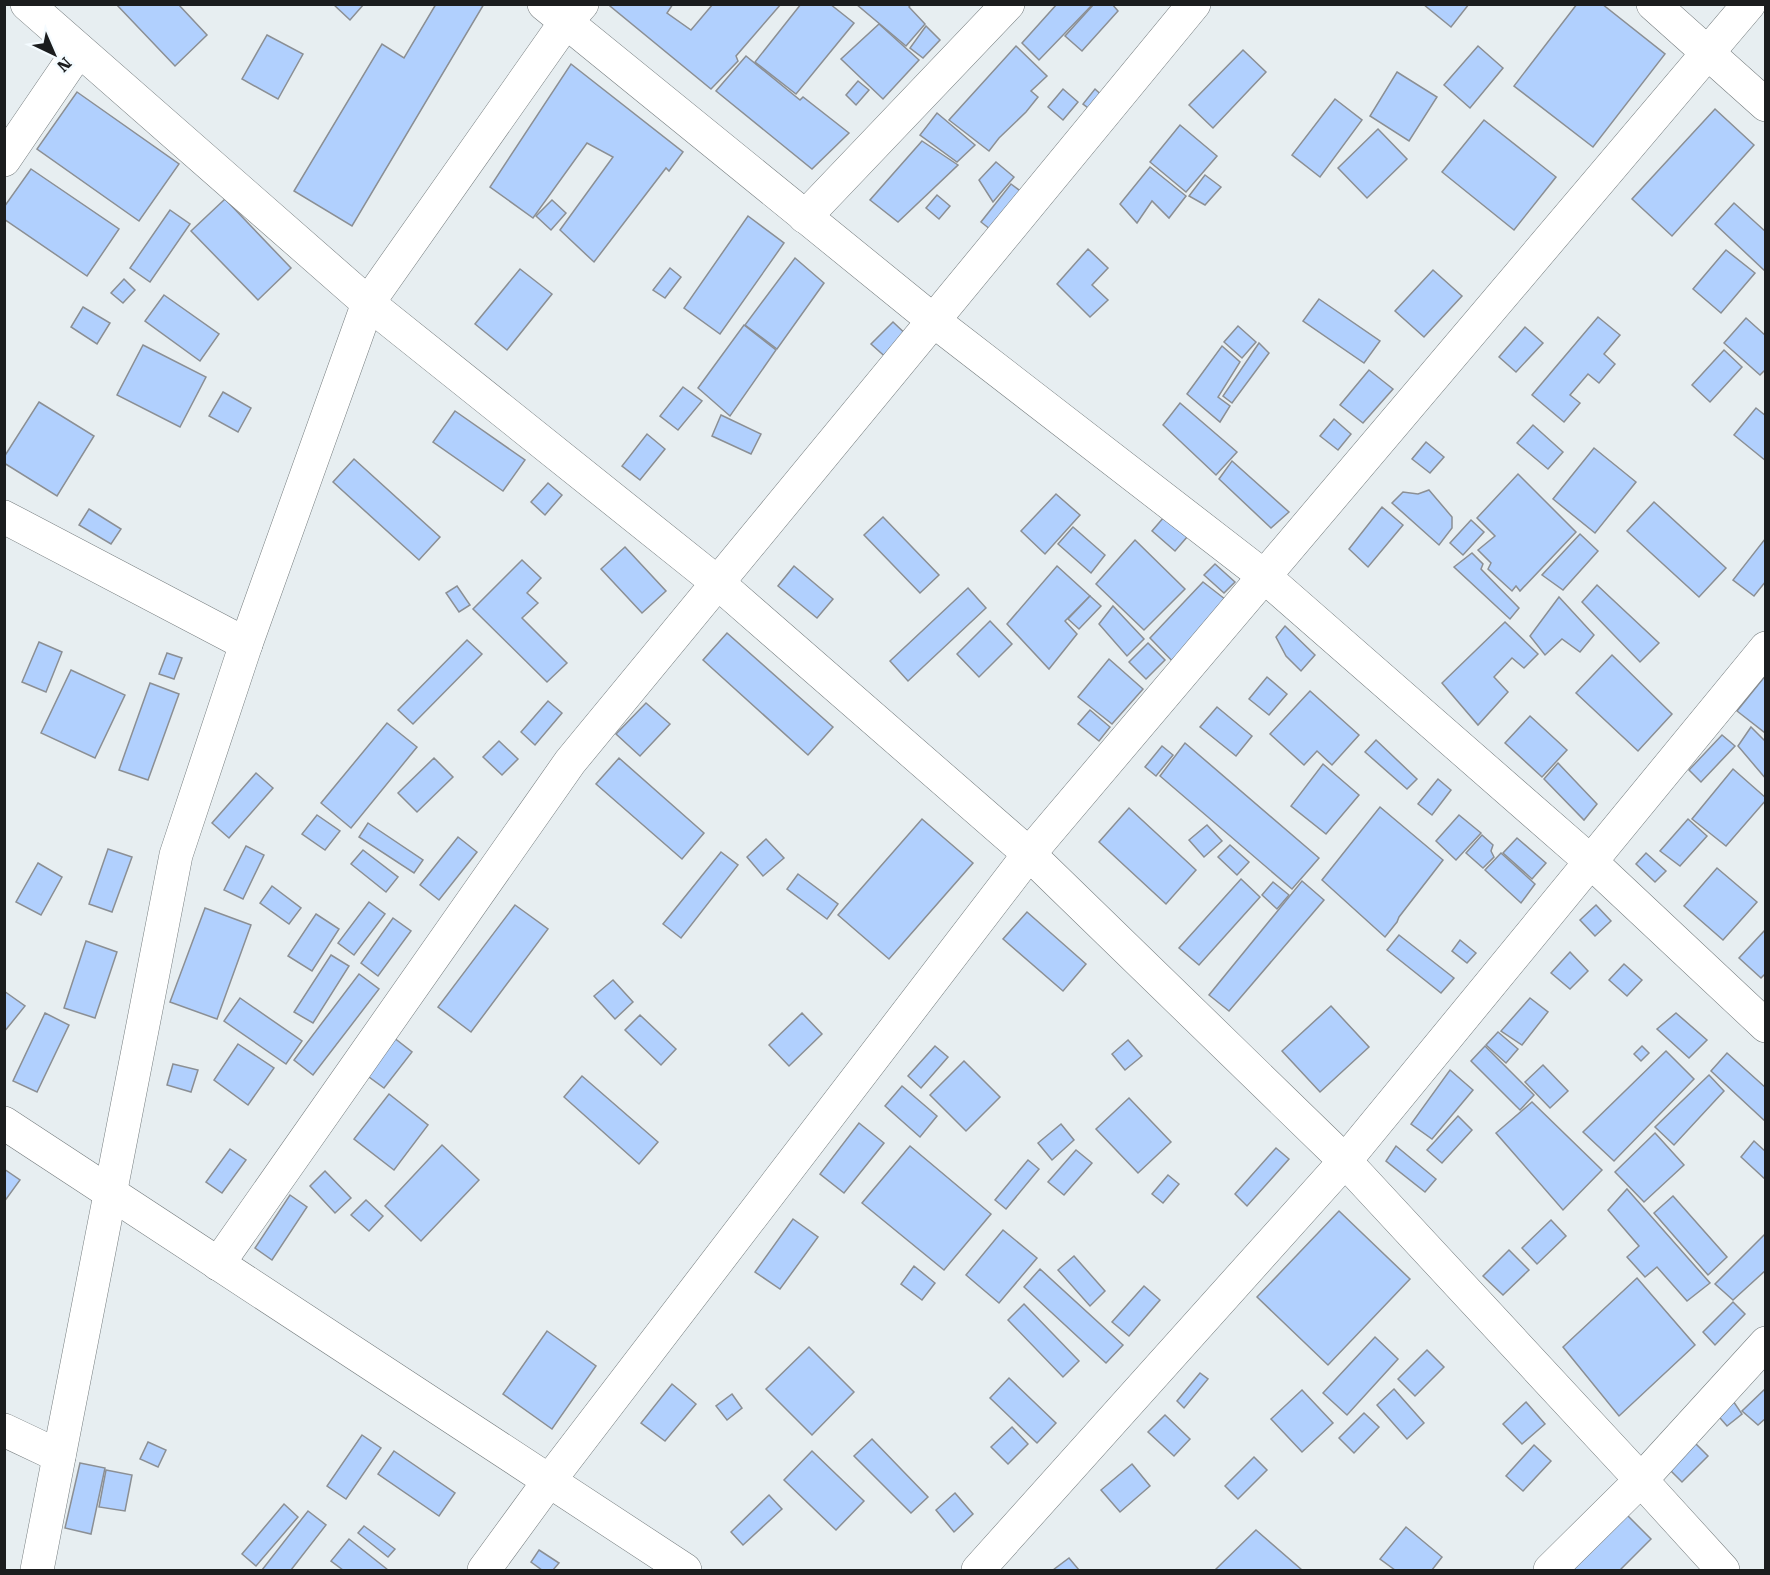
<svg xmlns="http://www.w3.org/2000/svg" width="1770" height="1575" viewBox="0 0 1770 1575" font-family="'Roboto Serif',serif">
<rect width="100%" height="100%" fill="#e7eef1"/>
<g fill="#b1d0fe" stroke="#8b8f94" stroke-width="1.5">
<polygon points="116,4 178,4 207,35 175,66"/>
<polygon points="333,4 364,4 350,20"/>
<polygon points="436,4 484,4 352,226 294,191 382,44 404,58"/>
<polygon points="611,4 673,4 667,13 691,30 713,4 781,4 736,56 738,61 711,89 610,6"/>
<polygon points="801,4 830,4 854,23 796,94 755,62"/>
<polygon points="856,4 911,4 909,7 925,24 906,46"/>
<polygon points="1057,4 1093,4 1039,60 1022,43"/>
<polygon points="1094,4 1112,4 1118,11 1082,51 1065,36"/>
<polygon points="1423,4 1469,4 1451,27"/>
<polygon points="1577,4 1602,4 1665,54 1593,147 1514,86"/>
<polygon points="879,24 919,60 883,99 841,59"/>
<polygon points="926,26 940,40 923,58 910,48"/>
<polygon points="267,35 303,54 278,99 242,79"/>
<polygon points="1016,46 1047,76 1031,91 1038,97 1026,112 999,138 989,151 949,120"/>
<polygon points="1478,46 1503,68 1470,108 1444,85"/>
<polygon points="1243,50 1266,72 1213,128 1189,105"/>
<polygon points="746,56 800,100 803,97 849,133 812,169 716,91"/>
<polygon points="571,64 683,152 669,171 666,168 594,262 560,230 613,157 587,143 533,218 490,187"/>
<polygon points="1397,72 1437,97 1409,141 1370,116"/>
<polygon points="858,81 869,90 856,105 846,95"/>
<polygon points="1063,89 1078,102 1063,120 1048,107"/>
<polygon points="1095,89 1107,100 1096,114 1083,104"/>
<polygon points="77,92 179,164 139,221 37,149"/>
<polygon points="1335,99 1362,120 1320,177 1292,155"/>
<polygon points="1715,109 1754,145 1672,236 1632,199"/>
<polygon points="937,113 975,145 957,162 920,135"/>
<polygon points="1484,120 1556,177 1514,230 1442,172"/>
<polygon points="1180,125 1217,156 1186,192 1150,162"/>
<polygon points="1378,129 1407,159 1367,198 1338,168"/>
<polygon points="922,141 958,165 898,222 870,200"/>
<polygon points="996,162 1014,177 993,202 979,180"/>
<polygon points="1150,167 1186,196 1169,218 1152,201 1137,223 1120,204"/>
<polygon points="31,169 119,229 87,276 4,219 4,207"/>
<polygon points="1205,175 1221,187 1205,205 1189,196"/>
<polygon points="1011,184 1031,199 1000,237 981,222"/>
<polygon points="937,195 950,206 939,219 926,208"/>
<polygon points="225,199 291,268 258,300 191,231"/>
<polygon points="552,200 566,213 551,230 536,216"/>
<polygon points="1734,203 1766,232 1766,272 1715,224"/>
<polygon points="170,210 190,224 150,282 130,268"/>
<polygon points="748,216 784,243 720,334 684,308"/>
<polygon points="1088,249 1108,268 1092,285 1108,300 1090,317 1057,284"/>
<polygon points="1726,250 1755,273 1721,313 1693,289"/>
<polygon points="795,258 824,283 777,349 745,325"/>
<polygon points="670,268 681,277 665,298 653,290"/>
<polygon points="520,269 552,294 507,350 475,324"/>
<polygon points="1433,270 1462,296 1424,337 1395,311"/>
<polygon points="124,279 135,290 123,303 111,293"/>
<polygon points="164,295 219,334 200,361 145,321"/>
<polygon points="1319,299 1380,341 1364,363 1303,321"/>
<polygon points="83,307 110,323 97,344 71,327"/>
<polygon points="1598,317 1620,335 1604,354 1615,364 1599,383 1588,374 1570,395 1580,403 1564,422 1532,395"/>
<polygon points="1746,318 1766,336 1766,369 1760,375 1724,343"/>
<polygon points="893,322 911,339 890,361 871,344"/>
<polygon points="744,325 776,350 730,416 698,388"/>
<polygon points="1238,326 1256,342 1242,358 1224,342"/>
<polygon points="1525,327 1543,343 1516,372 1499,357"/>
<polygon points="1259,343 1269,353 1232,403 1223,396"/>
<polygon points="143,345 206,377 180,427 117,395"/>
<polygon points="1222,346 1240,362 1218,397 1230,406 1220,422 1187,394"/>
<polygon points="1724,350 1742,367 1710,402 1692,385"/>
<polygon points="1369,370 1393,389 1363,423 1340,405"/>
<polygon points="683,387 702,401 678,430 660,416"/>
<polygon points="223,392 251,408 238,432 209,416"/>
<polygon points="39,402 94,436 57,496 4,463 4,457"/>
<polygon points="1180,403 1237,452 1216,475 1163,425"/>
<polygon points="1756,408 1766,416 1766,461 1734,435"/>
<polygon points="455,411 525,460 503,491 433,442"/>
<polygon points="721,415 761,434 751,454 712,436"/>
<polygon points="1334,419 1351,434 1338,450 1320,436"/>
<polygon points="1533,425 1563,452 1548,469 1517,443"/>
<polygon points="647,434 665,449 640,480 622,466"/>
<polygon points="1426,442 1444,457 1430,473 1412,459"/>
<polygon points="1594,448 1636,482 1595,533 1553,499"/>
<polygon points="354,459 440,537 419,560 333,482"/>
<polygon points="1232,461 1289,512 1271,528 1219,479"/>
<polygon points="1518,474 1576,532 1520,591 1516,586 1512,591 1488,569 1491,563 1478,550 1495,536 1477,518"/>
<polygon points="548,483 562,495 545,515 531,502"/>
<polygon points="1429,490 1452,517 1452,528 1439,545 1392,503 1403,492 1418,494"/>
<polygon points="1056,494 1080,515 1045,554 1021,531"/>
<polygon points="1654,502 1726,568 1699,597 1627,531"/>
<polygon points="1382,507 1403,525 1368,567 1349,549"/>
<polygon points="89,509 121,529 111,544 79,525"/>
<polygon points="883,517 939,575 920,593 864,535"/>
<polygon points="1164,517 1187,537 1175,551 1152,531"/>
<polygon points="1471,520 1484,532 1463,555 1450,543"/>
<polygon points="1073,527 1105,555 1091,573 1058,544"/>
<polygon points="1580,534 1598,551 1563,590 1542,575"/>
<polygon points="1765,539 1766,581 1754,596 1733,580"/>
<polygon points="1135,540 1185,589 1144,630 1096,584"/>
<polygon points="625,547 666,591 642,613 601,569"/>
<polygon points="1472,553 1483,564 1481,569 1519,608 1510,619 1454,567"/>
<polygon points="522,560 541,578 527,593 538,603 522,618 567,663 547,682 473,609"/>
<polygon points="1215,564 1235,582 1224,593 1204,575"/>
<polygon points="794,566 833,599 817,618 778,586"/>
<polygon points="1057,566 1090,596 1065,621 1077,634 1049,669 1007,624"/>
<polygon points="1203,582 1230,603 1177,666 1150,638"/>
<polygon points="1597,585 1659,643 1640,662 1582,602"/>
<polygon points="457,586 470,605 459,612 446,593"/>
<polygon points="968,588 986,608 908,681 890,661"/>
<polygon points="1090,596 1101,606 1079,629 1068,619"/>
<polygon points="1559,597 1594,635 1580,652 1562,639 1545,655 1530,636"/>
<polygon points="1113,606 1144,639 1127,656 1099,624"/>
<polygon points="990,621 1012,644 979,677 957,654"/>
<polygon points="1505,622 1538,654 1524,668 1512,658 1494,677 1508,692 1478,725 1442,683"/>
<polygon points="1285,626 1315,655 1301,671 1286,656 1276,637"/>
<polygon points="727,633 833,727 808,755 703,660"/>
<polygon points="467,640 482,654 413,724 398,710"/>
<polygon points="39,642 62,652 46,692 22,682"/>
<polygon points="1148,643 1165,660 1146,679 1129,662"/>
<polygon points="167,653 182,658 174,679 159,674"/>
<polygon points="1612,655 1672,714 1638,751 1576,693"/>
<polygon points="1109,659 1143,689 1112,724 1078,697"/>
<polygon points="71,670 125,695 95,758 41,733"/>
<polygon points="1766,675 1766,731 1764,732 1737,711"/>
<polygon points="1267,677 1287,694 1269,715 1249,699"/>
<polygon points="150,683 179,694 148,780 119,770"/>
<polygon points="1310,691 1359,735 1332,765 1317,751 1304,765 1270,734"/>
<polygon points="548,701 562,713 535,745 521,732"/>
<polygon points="646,703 670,724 640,756 616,734"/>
<polygon points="1217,707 1252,736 1236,756 1200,727"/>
<polygon points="1090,710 1110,727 1099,741 1078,724"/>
<polygon points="1530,716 1567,750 1542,777 1505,743"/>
<polygon points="387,723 417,747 351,828 321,803"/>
<polygon points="1751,727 1766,742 1766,779 1738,746"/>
<polygon points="1722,735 1735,746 1701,782 1689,770"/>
<polygon points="1376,740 1417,779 1407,789 1365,752"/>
<polygon points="499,741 518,759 502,775 483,757"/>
<polygon points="1185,743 1319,858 1292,889 1160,776"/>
<polygon points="1162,746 1173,755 1156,776 1145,767"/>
<polygon points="434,758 453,777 417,812 398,793"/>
<polygon points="619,758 704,833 682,859 596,784"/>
<polygon points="1558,763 1597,804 1584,820 1544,779"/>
<polygon points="1323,764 1359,795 1326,834 1291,806"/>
<polygon points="1733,769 1766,798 1766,800 1726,846 1692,819"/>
<polygon points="256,773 273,788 229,838 212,823"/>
<polygon points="1438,779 1451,790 1432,815 1418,804"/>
<polygon points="1380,807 1443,860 1399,917 1397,922 1385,937 1322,880"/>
<polygon points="1129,808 1196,870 1166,904 1099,842"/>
<polygon points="317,815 340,831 325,850 302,834"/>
<polygon points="1459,815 1481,833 1456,860 1436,841"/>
<polygon points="922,819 973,863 889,959 838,915"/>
<polygon points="1688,819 1707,836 1680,866 1660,851"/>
<polygon points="368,823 423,860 414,873 359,837"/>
<polygon points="1207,825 1222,841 1204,857 1189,840"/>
<polygon points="1482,835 1493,845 1491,851 1494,857 1483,868 1466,853"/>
<polygon points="458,837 477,852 439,900 420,885"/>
<polygon points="1517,838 1546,863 1532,879 1503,853"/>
<polygon points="766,839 784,858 763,876 747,857"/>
<polygon points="1230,845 1249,862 1237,875 1218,857"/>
<polygon points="246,846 264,855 243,899 224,890"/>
<polygon points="108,849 132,857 112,912 89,904"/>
<polygon points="363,850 398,877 386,892 351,864"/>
<polygon points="721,852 738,865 681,938 663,924"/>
<polygon points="1501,853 1535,884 1521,903 1485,870"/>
<polygon points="1646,853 1666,871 1655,882 1636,864"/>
<polygon points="38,863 62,877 41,915 16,902"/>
<polygon points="1717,868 1757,902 1723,940 1684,906"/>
<polygon points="798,874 838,904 827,919 787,889"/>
<polygon points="1241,879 1260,897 1199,965 1179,948"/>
<polygon points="1302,881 1324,900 1229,1011 1209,995"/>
<polygon points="1273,882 1289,895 1277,909 1262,895"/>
<polygon points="272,886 301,908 289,924 260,903"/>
<polygon points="369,902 385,914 354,955 338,943"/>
<polygon points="515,905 548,929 471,1032 438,1007"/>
<polygon points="1596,905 1611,921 1595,936 1580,920"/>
<polygon points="205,908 251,925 217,1019 170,1002"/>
<polygon points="1027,912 1086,964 1063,991 1003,939"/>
<polygon points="316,914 339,929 312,971 288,956"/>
<polygon points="393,918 411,931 378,976 361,963"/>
<polygon points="1766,929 1766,973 1761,978 1739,958"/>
<polygon points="1399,935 1454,978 1441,993 1387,950"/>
<polygon points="1460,940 1476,953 1467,963 1452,951"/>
<polygon points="86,941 117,952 95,1018 64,1008"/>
<polygon points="1570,952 1588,971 1570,989 1551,973"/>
<polygon points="331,955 349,966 313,1023 294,1012"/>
<polygon points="1624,964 1642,980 1627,996 1609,980"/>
<polygon points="359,974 379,989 313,1075 294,1060"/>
<polygon points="613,980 633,1002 615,1019 594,996"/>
<polygon points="4,991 25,1006 4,1032"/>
<polygon points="240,998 302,1041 286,1064 224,1021"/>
<polygon points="1530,998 1548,1012 1522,1045 1501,1031"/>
<polygon points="1331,1006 1369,1047 1320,1092 1282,1051"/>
<polygon points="45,1013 69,1025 37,1092 13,1081"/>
<polygon points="802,1013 822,1034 789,1066 769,1045"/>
<polygon points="1676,1013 1707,1040 1689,1058 1657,1029"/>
<polygon points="640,1015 676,1049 661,1065 625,1030"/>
<polygon points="1498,1032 1518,1049 1506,1063 1486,1045"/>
<polygon points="393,1037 412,1052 384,1088 365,1074"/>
<polygon points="1128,1040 1142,1056 1125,1070 1112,1054"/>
<polygon points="238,1044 274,1068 248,1105 214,1080"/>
<polygon points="935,1046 948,1057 921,1088 908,1076"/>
<polygon points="1485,1046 1534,1095 1520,1110 1471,1061"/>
<polygon points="1642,1046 1649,1053 1641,1061 1634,1054"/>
<polygon points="1666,1051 1694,1079 1614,1161 1583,1132"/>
<polygon points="1727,1053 1766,1088 1766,1122 1711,1071"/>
<polygon points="964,1061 1000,1097 966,1131 930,1095"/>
<polygon points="173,1064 198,1070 191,1092 167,1085"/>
<polygon points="1543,1065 1568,1091 1550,1108 1525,1082"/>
<polygon points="1450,1070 1473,1090 1432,1139 1411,1124"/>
<polygon points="1709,1075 1724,1091 1674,1145 1655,1127"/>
<polygon points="582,1076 658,1142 639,1164 564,1097"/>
<polygon points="902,1086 937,1116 920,1137 885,1106"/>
<polygon points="389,1094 428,1125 394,1170 354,1139"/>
<polygon points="1129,1098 1171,1142 1138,1173 1096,1129"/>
<polygon points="1532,1102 1602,1170 1563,1210 1496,1133"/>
<polygon points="1458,1116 1472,1130 1442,1163 1427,1150"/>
<polygon points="859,1123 884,1143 844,1193 820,1174"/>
<polygon points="1061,1124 1074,1140 1052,1160 1038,1143"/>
<polygon points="1655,1133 1684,1165 1644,1202 1615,1172"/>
<polygon points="1754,1141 1766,1152 1766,1180 1741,1157"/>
<polygon points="442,1145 479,1180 421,1241 385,1206"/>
<polygon points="910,1146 991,1214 944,1270 862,1203"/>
<polygon points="1396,1146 1436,1179 1425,1192 1386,1161"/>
<polygon points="1276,1148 1289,1159 1247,1206 1235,1194"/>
<polygon points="230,1149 246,1160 222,1193 206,1182"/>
<polygon points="1076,1150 1092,1163 1064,1195 1048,1182"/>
<polygon points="1028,1160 1039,1169 1006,1209 995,1200"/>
<polygon points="4,1169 20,1180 4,1202"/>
<polygon points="325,1171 351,1198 335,1213 310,1186"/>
<polygon points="1168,1175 1179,1184 1163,1203 1152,1194"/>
<polygon points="1627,1189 1710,1283 1687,1301 1657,1267 1645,1277 1627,1257 1639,1246 1608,1210"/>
<polygon points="290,1195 307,1207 272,1260 255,1248"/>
<polygon points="1673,1196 1727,1257 1708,1275 1654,1213"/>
<polygon points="366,1200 383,1216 369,1231 351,1215"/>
<polygon points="1339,1211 1410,1279 1328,1365 1257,1297"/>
<polygon points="793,1219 818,1237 780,1289 755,1272"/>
<polygon points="1551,1220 1566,1236 1537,1264 1522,1248"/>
<polygon points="1003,1230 1037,1258 999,1303 966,1275"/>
<polygon points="1766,1233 1766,1270 1733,1300 1715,1284"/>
<polygon points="1509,1250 1529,1270 1503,1295 1483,1276"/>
<polygon points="1074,1256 1105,1291 1090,1306 1058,1270"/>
<polygon points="914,1266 935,1283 922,1300 901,1284"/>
<polygon points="1040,1269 1123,1345 1106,1363 1024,1287"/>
<polygon points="1637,1278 1695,1345 1619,1416 1563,1347"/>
<polygon points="1144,1286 1160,1300 1129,1336 1112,1322"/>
<polygon points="1733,1302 1745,1314 1715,1345 1703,1332"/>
<polygon points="1024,1304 1079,1361 1063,1377 1008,1320"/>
<polygon points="547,1331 596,1366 552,1429 503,1394"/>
<polygon points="1375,1337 1398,1359 1347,1415 1323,1393"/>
<polygon points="809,1347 854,1392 812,1435 766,1389"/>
<polygon points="1427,1350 1444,1367 1415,1396 1398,1379"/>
<polygon points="1200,1373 1208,1379 1184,1408 1177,1401"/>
<polygon points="1009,1378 1056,1423 1037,1443 990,1398"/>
<polygon points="672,1384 696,1404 665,1441 641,1423"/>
<polygon points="1766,1388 1766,1418 1758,1425 1742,1411"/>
<polygon points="1394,1389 1424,1423 1407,1439 1377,1405"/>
<polygon points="1302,1390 1333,1423 1302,1452 1271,1419"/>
<polygon points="732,1394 742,1408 727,1420 716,1406"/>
<polygon points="1731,1398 1742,1414 1727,1426 1714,1411"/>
<polygon points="1526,1402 1545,1424 1522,1444 1503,1424"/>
<polygon points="1364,1413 1379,1427 1354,1453 1339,1438"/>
<polygon points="1165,1415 1190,1439 1174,1456 1148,1432"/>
<polygon points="1012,1427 1028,1444 1008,1464 991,1447"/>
<polygon points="362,1435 381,1448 346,1499 327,1486"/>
<polygon points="872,1439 928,1497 911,1513 854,1456"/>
<polygon points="148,1442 166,1450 158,1467 140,1459"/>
<polygon points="1695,1443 1708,1456 1682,1482 1669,1469"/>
<polygon points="1534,1445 1551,1461 1523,1491 1506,1476"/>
<polygon points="394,1451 455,1493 439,1516 378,1474"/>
<polygon points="812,1451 864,1501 836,1530 784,1480"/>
<polygon points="1254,1457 1267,1470 1238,1499 1225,1486"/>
<polygon points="80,1463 105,1468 91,1534 65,1528"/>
<polygon points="1132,1464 1150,1486 1120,1512 1101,1490"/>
<polygon points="106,1470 132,1475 125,1511 99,1507"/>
<polygon points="955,1493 973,1514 954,1532 936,1510"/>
<polygon points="769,1495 782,1509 743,1545 731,1532"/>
<polygon points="284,1504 298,1517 256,1566 242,1554"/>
<polygon points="308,1511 326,1525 291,1570 262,1570"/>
<polygon points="1627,1515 1651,1539 1620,1570 1572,1570"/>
<polygon points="364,1526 395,1549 388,1557 358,1533"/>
<polygon points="1406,1527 1442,1557 1432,1570 1395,1570 1380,1559"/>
<polygon points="1256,1530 1302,1570 1215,1570"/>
<polygon points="349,1539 388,1570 343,1570 331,1561"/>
<polygon points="539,1550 559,1563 553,1570 542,1570 531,1562"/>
<polygon points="1069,1558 1079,1570 1053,1570"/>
</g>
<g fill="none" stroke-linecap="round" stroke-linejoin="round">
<g stroke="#757c7e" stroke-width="34">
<g id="street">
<polyline points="27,4 368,303 718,583 1029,854 1345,1161 1641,1480 1723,1570"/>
<polyline points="544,4 934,321 1265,577 1590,861 1766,1026"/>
<polyline points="1653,4 1766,105"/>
<polyline points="4,160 79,50"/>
<polyline points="805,217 1008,4"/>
<polyline points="4,517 246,644"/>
<polyline points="4,1123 685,1570"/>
<polyline points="218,1264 570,762 1194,4"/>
<polyline points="4,1430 59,1456"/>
<polyline points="37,1570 176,855 246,644 368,303 565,23 582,4"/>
<polyline points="484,1570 549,1481 1029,854 1749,4"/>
<polyline points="978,1570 1345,1161 1766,648"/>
<polyline points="1550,1570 1641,1480 1766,1343"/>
</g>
</g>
<use href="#street" stroke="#fff" stroke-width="33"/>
</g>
<rect width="1770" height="1575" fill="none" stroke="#1b1d1e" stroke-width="12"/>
<g transform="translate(54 54) rotate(136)" stroke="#f4fbff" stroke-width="4.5" paint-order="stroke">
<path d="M0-4.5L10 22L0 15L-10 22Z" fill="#1b1d1e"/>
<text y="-9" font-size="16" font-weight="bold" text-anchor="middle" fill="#1b1d1e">N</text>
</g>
</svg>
